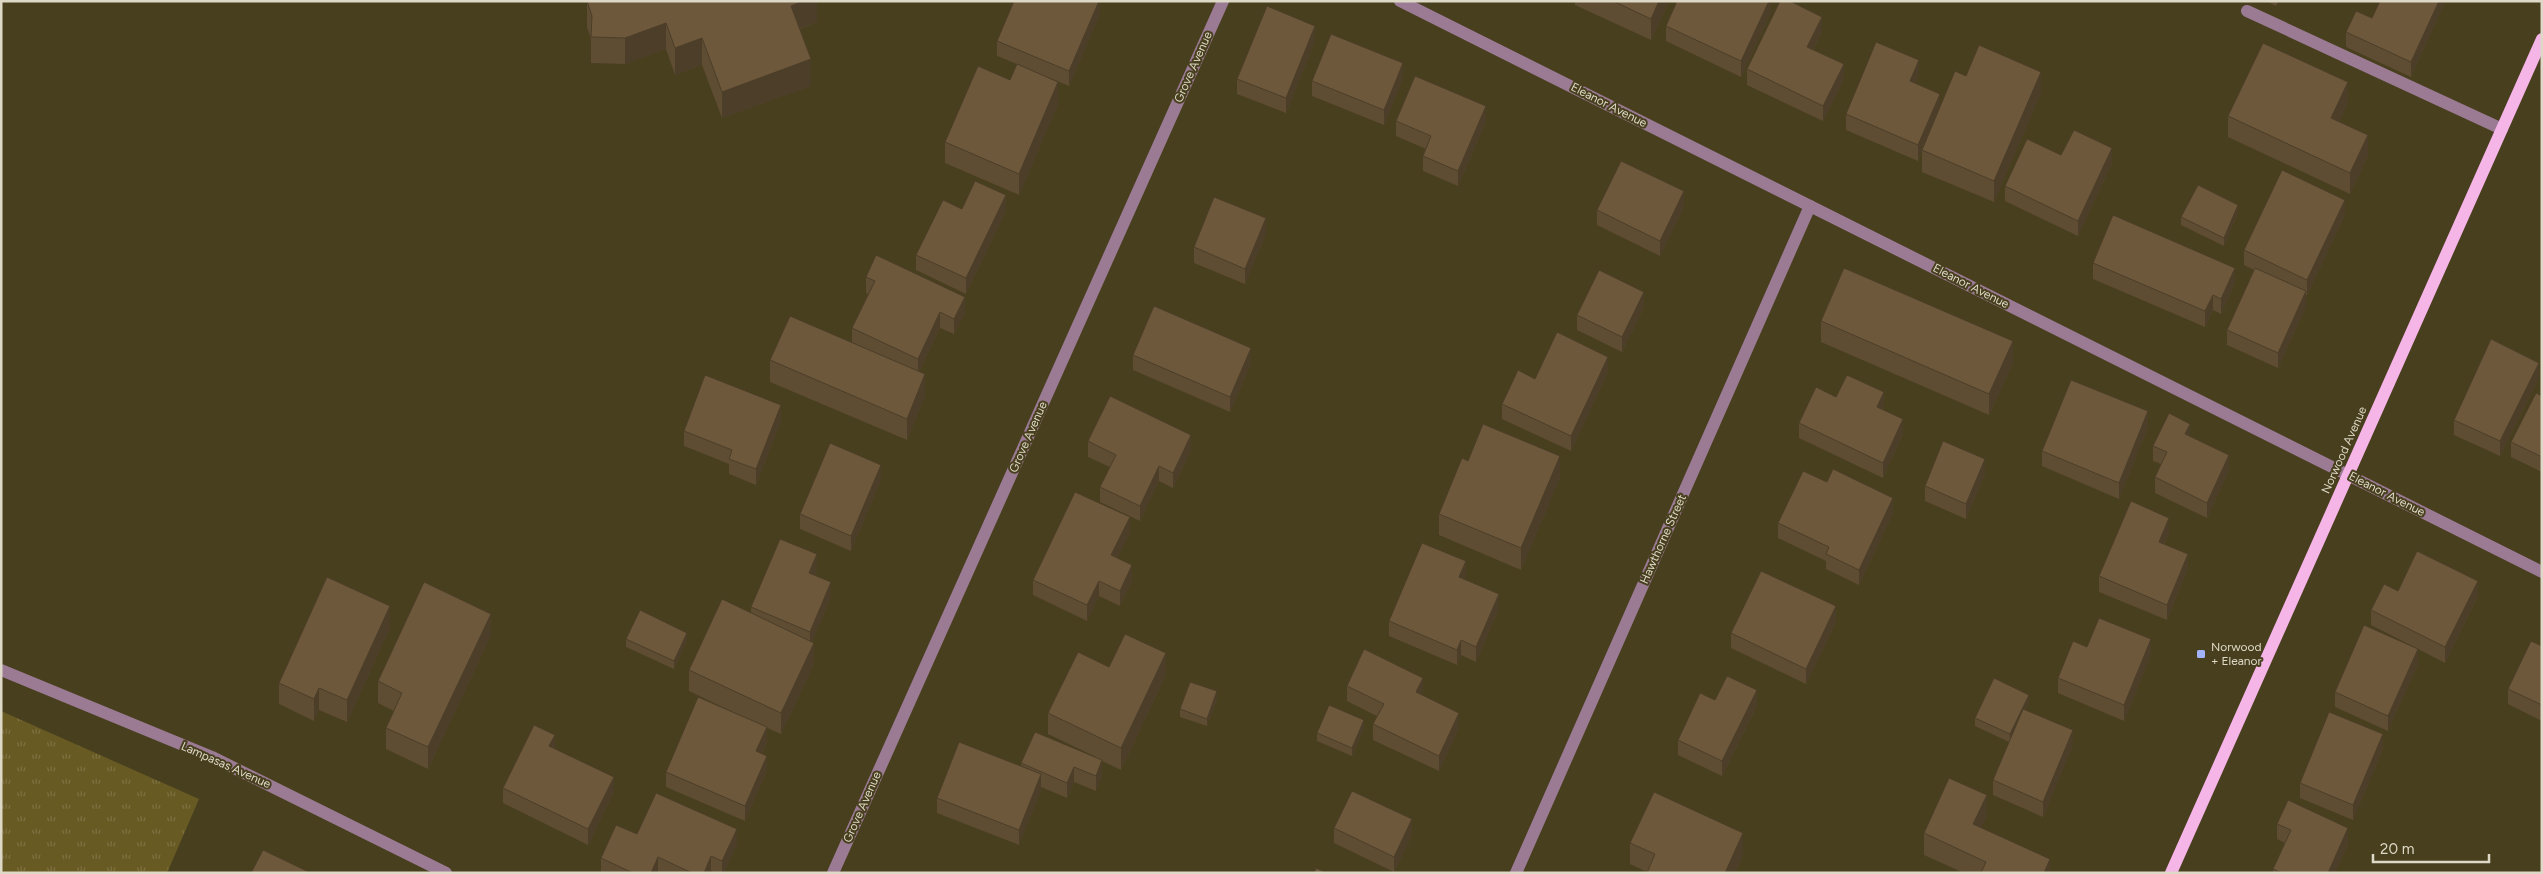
<svg xmlns="http://www.w3.org/2000/svg" width="2543" height="874" viewBox="0 0 2543 874" font-family="Figtree,sans-serif">
<defs>
<pattern id="grass-tufts" width="24" height="20" patternUnits="userSpaceOnUse" patternTransform="scale(1.25)"><rect width="24" height="20" fill="#685a23"/><path d="M3 7l-1-3M5 7V3M7 7l1-3M15 17l-1-3M17 17v-4M19 17l1-3" fill="none" stroke="#7d7141"/></pattern>
</defs>
<rect width="100%" height="100%" fill="#483f1e"/>
<polygon fill="url(#grass-tufts)" points="1,711 199,799 167,873 1,873"/>
<g fill="none" stroke-linecap="round" stroke-linejoin="round">
<g stroke="#9b7b94" stroke-width="12">
<polyline points="1400,1 2542,572"/>
<polyline points="2247,11 2502,129"/>
<polyline points="1,670 212,757 446,873"/>
<polyline points="833,873 1223,1"/>
<polyline points="1516,873 1810,206"/>
</g>
<polyline stroke="#f6b5e7" stroke-width="12" points="2171,873 2542,39"/>
</g>
<g fill="#5e4c33">
<polygon points="587,1 817,1 817,22 800,29 811,86 722,118 702,65 675,75 666,49 625,64 591,63 591,39 587,27"/>
<polygon points="1100,1 1100,14 1069,86 1043,75 1058,104 1019,195 945,163 945,142 1010,80 1017,64 997,56 997,41"/>
<polygon points="1575,1 1669,1 1651,40 1575,5"/>
<polygon points="1771,1 1771,12 1741,77 1666,41 1666,26"/>
<polygon points="2266,1 2279,1 2276,6"/>
<polygon points="2444,1 2444,4 2411,77 2346,47 2346,32 2372,18"/>
<polygon points="1822,32 1813,50 1844,79 1823,121 1747,85 1747,69"/>
<polygon points="1315,41 1286,113 1237,94 1237,79"/>
<polygon points="1919,75 1915,84 1940,108 1966,76 2041,93 1994,202 1922,172 1922,151 1918,161 1846,130 1846,114"/>
<polygon points="1403,78 1384,125 1312,96 1312,81"/>
<polygon points="2348,103 2339,122 2368,156 2350,194 2228,137 2228,116"/>
<polygon points="1396,121 1486,121 1458,186 1423,171 1423,156 1426,149 1396,136"/>
<polygon points="2061,155 2112,163 2078,236 2005,201 2005,186"/>
<polygon points="1684,207 1660,256 1597,225 1597,210"/>
<polygon points="962,209 1006,211 966,294 916,270 916,255"/>
<polygon points="2238,213 2224,246 2181,225 2181,217"/>
<polygon points="2345,215 2307,295 2306,295 2306,307 2278,368 2227,345 2227,330 2254,270 2244,265 2244,250"/>
<polygon points="1266,234 1245,284 1194,263 1194,247"/>
<polygon points="2093,263 2235,283 2221,314 2213,310 2205,327 2093,279"/>
<polygon points="866,277 965,313 954,334 940,328 919,372 925,396 907,440 770,382 770,360 852,343 852,328 868,294 866,293"/>
<polygon points="1644,307 1622,352 1577,330 1577,315"/>
<polygon points="1821,321 2013,363 1989,415 1821,342"/>
<polygon points="1133,355 1251,364 1230,412 1133,370"/>
<polygon points="1608,372 1571,451 1502,419 1502,404 1535,379"/>
<polygon points="2539,378 2500,456 2454,435 2454,420"/>
<polygon points="2542,396 2542,472 2511,457 2511,442"/>
<polygon points="1836,397 1884,407 1883,410 1903,434 1883,478 1799,438 1799,423"/>
<polygon points="781,421 756,485 729,474 729,464 684,446 684,431"/>
<polygon points="2148,427 2119,499 2042,466 2042,451"/>
<polygon points="2190,436 2229,470 2207,518 2155,493 2155,477 2161,464 2153,461 2153,446"/>
<polygon points="1088,441 1191,450 1173,488 1159,481 1140,521 1100,502 1100,487 1110,467 1088,457"/>
<polygon points="1468,461 1560,478 1521,570 1439,535 1439,514"/>
<polygon points="1985,474 1966,519 1925,501 1925,486"/>
<polygon points="881,480 851,551 800,529 800,514"/>
<polygon points="1893,513 1859,585 1826,569 1826,561 1778,538 1778,523"/>
<polygon points="1130,533 1117,558 1132,580 1120,606 1099,596 1087,621 1033,595 1033,580"/>
<polygon points="2169,533 2165,544 2188,569 2167,620 2099,592 2099,576"/>
<polygon points="817,570 815,575 831,597 812,642 814,664 781,734 767,728 767,742 762,754 767,771 745,821 666,787 666,772 743,717 689,691 689,670 751,613 751,607"/>
<polygon points="1466,577 1464,579 1499,609 1476,662 1461,655 1457,665 1389,636 1389,621"/>
<polygon points="2398,591 2478,596 2445,663 2418,649 2418,664 2388,731 2335,707 2335,692 2418,649 2371,625 2371,610"/>
<polygon points="1836,622 1806,684 1731,648 1731,633"/>
<polygon points="390,628 347,722 319,710 314,721 279,704 279,683"/>
<polygon points="491,635 428,769 386,749 386,728 394,711 378,703 378,681"/>
<polygon points="626,639 687,641 674,669 626,647"/>
<polygon points="2542,646 2542,721 2508,704 2508,689"/>
<polygon points="2087,647 2151,655 2124,721 2058,693 2058,678"/>
<polygon points="1109,667 1166,675 1121,770 1102,761 1102,776 1096,791 1074,782 1067,798 1041,787 1041,790 1019,845 937,813 937,798 1021,767 1021,763 1096,757 1048,734 1048,713"/>
<polygon points="1347,686 1423,693 1422,695 1459,728 1439,771 1373,740 1373,724 1377,716 1347,701"/>
<polygon points="1217,699 1207,726 1180,717 1180,709"/>
<polygon points="1715,700 1757,706 1722,776 1678,755 1678,740"/>
<polygon points="2029,703 2025,710 2073,745 2043,817 1993,795 1993,780 2009,742 1975,726 1975,718"/>
<polygon points="1364,728 1352,756 1317,741 1317,733"/>
<polygon points="555,749 614,792 588,845 503,803 503,788"/>
<polygon points="2383,749 2353,820 2300,798 2300,783"/>
<polygon points="1987,816 1981,828 2050,873 1964,873 1924,855 1924,833"/>
<polygon points="2277,824 2348,844 2335,873 2273,873 2273,869 2285,843 2277,839"/>
<polygon points="1334,828 1412,835 1394,872 1334,843"/>
<polygon points="637,834 737,844 724,873 714,873 711,871 711,873 601,873 601,858"/>
<polygon points="1630,843 1743,855 1735,873 1647,873 1647,872 1630,864"/>
</g>
<g fill="#4c3e29">
<polygon points="803,1 817,1 817,22 791,32 791,6"/>
<polygon points="1099,1 1100,1 1100,14 1069,86 1069,71"/>
<polygon points="1659,1 1669,1 1651,40 1651,19"/>
<polygon points="1769,1 1771,1 1771,12 1741,77 1741,61"/>
<polygon points="2439,1 2444,1 2444,4 2411,77 2411,62"/>
<polygon points="1822,17 1822,32 1807,62 1807,47"/>
<polygon points="666,23 666,49 625,64 625,38"/>
<polygon points="1315,26 1315,41 1286,113 1286,98"/>
<polygon points="702,38 702,65 675,75 675,48"/>
<polygon points="811,59 811,86 722,118 722,92"/>
<polygon points="1919,60 1919,75 1910,97 1910,81"/>
<polygon points="1403,63 1403,78 1384,125 1384,110"/>
<polygon points="1844,64 1844,79 1823,121 1823,106"/>
<polygon points="2041,72 2041,93 1994,202 1994,181"/>
<polygon points="1058,82 1058,104 1019,195 1019,174"/>
<polygon points="2348,82 2348,103 2331,139 2331,118"/>
<polygon points="1940,94 1940,109 1918,161 1918,145"/>
<polygon points="1486,106 1486,121 1458,186 1458,171"/>
<polygon points="2368,135 2368,156 2350,194 2350,173"/>
<polygon points="2112,148 2112,163 2078,236 2078,221"/>
<polygon points="1684,191 1684,207 1660,256 1660,241"/>
<polygon points="1006,195 1006,211 966,294 966,278"/>
<polygon points="2345,200 2345,215 2307,295 2307,280"/>
<polygon points="2238,205 2238,213 2224,246 2224,238"/>
<polygon points="1266,218 1266,234 1245,284 1245,269"/>
<polygon points="2235,268 2235,283 2221,314 2221,299"/>
<polygon points="2306,291 2306,307 2278,368 2278,353"/>
<polygon points="1644,292 1644,307 1622,352 1622,337"/>
<polygon points="2213,295 2213,310 2205,327 2205,311"/>
<polygon points="965,297 965,313 954,334 954,319"/>
<polygon points="940,312 940,328 918,374 918,359"/>
<polygon points="2013,341 2013,363 1989,415 1989,394"/>
<polygon points="1251,348 1251,364 1230,412 1230,397"/>
<polygon points="1608,357 1608,372 1571,451 1571,436"/>
<polygon points="2539,363 2539,378 2500,456 2500,441"/>
<polygon points="925,374 925,396 907,440 907,419"/>
<polygon points="1884,392 1884,407 1877,422 1877,407"/>
<polygon points="781,405 781,421 756,485 756,469"/>
<polygon points="2148,411 2148,427 2119,499 2119,483"/>
<polygon points="1903,419 1903,434 1883,478 1883,463"/>
<polygon points="2190,424 2190,439 2185,434"/>
<polygon points="1191,435 1191,450 1173,488 1173,473"/>
<polygon points="2229,455 2229,470 2207,518 2207,503"/>
<polygon points="1560,456 1560,478 1521,570 1521,548"/>
<polygon points="1985,459 1985,474 1966,519 1966,504"/>
<polygon points="881,465 881,480 851,551 851,536"/>
<polygon points="1159,466 1159,481 1140,521 1140,506"/>
<polygon points="1893,498 1893,513 1859,585 1859,570"/>
<polygon points="1130,517 1130,533 1111,571 1111,555"/>
<polygon points="2169,518 2169,533 2159,557 2159,542"/>
<polygon points="817,554 817,570 809,588 809,573"/>
<polygon points="2188,554 2188,569 2167,620 2167,605"/>
<polygon points="1466,561 1466,577 1459,592 1459,577"/>
<polygon points="1132,565 1132,580 1120,606 1120,591"/>
<polygon points="1099,581 1099,596 1087,621 1087,605"/>
<polygon points="2478,581 2478,596 2445,663 2445,647"/>
<polygon points="831,582 831,597 810,647 810,632"/>
<polygon points="1499,594 1499,609 1476,662 1476,647"/>
<polygon points="390,606 390,628 347,722 347,700"/>
<polygon points="1836,606 1836,622 1806,684 1806,669"/>
<polygon points="491,614 491,635 428,769 428,747"/>
<polygon points="687,633 687,641 674,669 674,661"/>
<polygon points="2151,639 2151,655 2124,721 2124,705"/>
<polygon points="1461,640 1461,655 1457,665 1457,650"/>
<polygon points="814,643 814,664 781,734 781,713"/>
<polygon points="2418,649 2418,664 2388,731 2388,716"/>
<polygon points="1166,653 1166,675 1121,770 1121,748"/>
<polygon points="1423,678 1423,693 1416,708 1416,692"/>
<polygon points="319,688 319,710 314,721 314,699"/>
<polygon points="1757,690 1757,706 1722,776 1722,761"/>
<polygon points="1217,691 1217,699 1207,726 1207,719"/>
<polygon points="2029,695 2029,703 2010,742 2010,734"/>
<polygon points="1459,713 1459,728 1439,771 1439,756"/>
<polygon points="1364,720 1364,728 1352,756 1352,748"/>
<polygon points="767,727 767,742 756,767 756,751"/>
<polygon points="2073,730 2073,745 2043,817 2043,802"/>
<polygon points="2383,734 2383,749 2353,820 2353,805"/>
<polygon points="555,735 555,750 549,746"/>
<polygon points="767,756 767,771 745,821 745,806"/>
<polygon points="1102,760 1102,776 1096,791 1096,776"/>
<polygon points="1074,767 1074,782 1067,798 1067,783"/>
<polygon points="1041,774 1041,790 1019,845 1019,830"/>
<polygon points="614,777 614,792 588,845 588,829"/>
<polygon points="1987,795 1987,816 1973,846 1973,824"/>
<polygon points="1412,819 1412,835 1394,872 1394,857"/>
<polygon points="2348,828 2348,844 2335,873 2328,873"/>
<polygon points="737,829 737,844 724,873 722,873 722,861"/>
<polygon points="1743,833 1743,855 1735,873 1725,873"/>
<polygon points="711,856 711,873 704,873"/>
<polygon points="658,857 658,872 651,873"/>
<polygon points="2050,859 2050,873 2044,873"/>
</g>
<g fill="#6d583b" stroke="#4c3e29">
<polygon points="587,1 803,1 791,6 811,59 722,92 702,38 675,48 666,23 625,38 591,37 592,16"/>
<polygon points="1014,1 1099,1 1069,71 997,41"/>
<polygon points="1613,1 1659,1 1651,19"/>
<polygon points="1677,1 1769,1 1741,61 1666,26"/>
<polygon points="1780,1 1790,1 1822,17 1807,47 1844,64 1823,106 1747,69"/>
<polygon points="2380,1 2439,1 2411,62 2346,32 2356,11 2372,18"/>
<polygon points="1267,6 1315,26 1286,98 1237,79"/>
<polygon points="1331,34 1403,63 1384,110 1312,81"/>
<polygon points="1876,42 1919,60 1910,81 1940,94 1918,145 1846,114"/>
<polygon points="2263,43 2348,82 2331,118 2368,135 2350,173 2228,116"/>
<polygon points="1979,45 2041,72 1994,181 1922,150 1955,71 1966,76"/>
<polygon points="1017,64 1058,82 1019,174 945,142 978,66 1010,80"/>
<polygon points="1415,76 1486,106 1458,171 1423,156 1431,136 1396,121"/>
<polygon points="2074,130 2112,148 2078,221 2005,186 2027,139 2061,155"/>
<polygon points="1621,161 1684,191 1660,241 1597,210"/>
<polygon points="2282,170 2345,200 2307,280 2244,250"/>
<polygon points="975,181 1006,195 966,278 916,255 943,200 962,209"/>
<polygon points="2198,185 2238,205 2224,238 2181,217"/>
<polygon points="1214,197 1266,218 1245,269 1194,247"/>
<polygon points="2113,215 2235,268 2221,299 2213,295 2205,311 2093,263"/>
<polygon points="876,255 965,297 954,319 940,312 918,359 852,328 875,281 866,277"/>
<polygon points="1844,268 2013,341 1989,394 1821,321"/>
<polygon points="2255,268 2306,291 2278,353 2227,330"/>
<polygon points="1599,270 1644,292 1622,337 1577,315"/>
<polygon points="1154,306 1251,348 1230,397 1133,355"/>
<polygon points="790,316 925,374 907,419 770,360"/>
<polygon points="1557,332 1608,357 1571,436 1502,404 1518,370 1535,379"/>
<polygon points="2491,339 2539,363 2500,441 2454,420"/>
<polygon points="705,375 781,405 756,469 729,459 732,450 684,431"/>
<polygon points="1847,375 1884,392 1877,407 1903,419 1883,463 1799,423 1816,387 1836,397"/>
<polygon points="2071,380 2148,411 2119,483 2042,451"/>
<polygon points="2536,393 2542,396 2542,457 2511,442"/>
<polygon points="1110,396 1191,435 1173,473 1159,466 1140,506 1100,487 1116,455 1088,441"/>
<polygon points="2169,413 2190,424 2185,434 2229,455 2207,503 2155,477 2167,452 2153,446"/>
<polygon points="1483,424 1560,456 1521,548 1439,514 1462,458 1468,461"/>
<polygon points="1943,441 1985,459 1966,504 1925,486"/>
<polygon points="830,443 881,465 851,536 800,514"/>
<polygon points="1833,469 1893,498 1859,570 1826,554 1829,547 1778,523 1803,471 1827,482"/>
<polygon points="1075,492 1130,517 1111,555 1132,565 1120,591 1099,581 1087,605 1033,580"/>
<polygon points="2131,501 2169,518 2159,542 2188,554 2167,605 2099,576"/>
<polygon points="780,539 817,554 809,573 831,582 810,632 751,607"/>
<polygon points="1422,543 1466,561 1459,577 1499,594 1476,647 1461,640 1457,650 1389,621"/>
<polygon points="2417,551 2478,581 2445,647 2371,610 2384,584 2398,591"/>
<polygon points="1761,571 1836,606 1806,669 1731,633"/>
<polygon points="327,577 390,606 347,700 319,688 314,699 279,683"/>
<polygon points="424,582 491,614 428,747 386,728 402,693 378,681"/>
<polygon points="722,599 814,643 781,713 689,670"/>
<polygon points="640,610 687,633 674,661 626,639"/>
<polygon points="2099,618 2151,639 2124,705 2058,678 2073,641 2087,647"/>
<polygon points="2364,625 2418,649 2388,716 2335,692"/>
<polygon points="1125,634 1166,653 1121,748 1048,713 1078,652 1109,667"/>
<polygon points="2531,641 2542,646 2542,705 2508,689"/>
<polygon points="1364,649 1423,678 1416,692 1459,713 1439,756 1373,724 1384,704 1347,686"/>
<polygon points="1727,676 1757,690 1722,761 1678,740 1700,693 1715,700"/>
<polygon points="1994,678 2029,695 2010,734 1975,718"/>
<polygon points="1190,682 1217,691 1207,719 1180,709"/>
<polygon points="698,697 767,727 756,751 767,756 745,806 666,772"/>
<polygon points="1329,705 1364,720 1352,748 1317,733"/>
<polygon points="2023,709 2073,730 2043,802 1993,780"/>
<polygon points="2329,712 2383,734 2353,805 2300,783"/>
<polygon points="534,725 555,735 549,746 614,777 588,829 503,788"/>
<polygon points="1035,732 1102,760 1096,776 1074,767 1067,783 1021,763"/>
<polygon points="959,742 1041,774 1019,830 937,798"/>
<polygon points="1949,778 1987,795 1973,824 2050,859 2044,873 1981,873 1986,862 1924,833"/>
<polygon points="1352,791 1412,819 1394,857 1334,828"/>
<polygon points="1654,792 1743,833 1725,873 1647,873 1655,854 1630,843"/>
<polygon points="656,793 737,829 722,861 711,856 704,873 692,873 658,857 651,873 633,873 601,858 616,825 637,834"/>
<polygon points="2288,800 2348,828 2328,873 2282,873 2273,869 2291,830 2277,824"/>
<polygon points="263,850 311,873 251,873"/>
<polygon points="1316,868 1327,873 1314,873"/>
</g>
<rect fill="#a3b2fd" stroke="#483f1e" stroke-width="2" x="2196" y="649" width="10" height="10" rx="2.5"/>
<g text-anchor="middle" dominant-baseline="central" stroke-width="4" stroke-linejoin="round" paint-order="stroke">
<g font-size="12" fill="#ded9c7" stroke="#483f1e">
<text transform="translate(1193 67) rotate(-66)">Grove Avenue</text>
<text transform="translate(1609 105) rotate(27)">Eleanor Avenue</text>
<text transform="translate(1971 286) rotate(27)">Eleanor Avenue</text>
<text transform="translate(1028 437) rotate(-66)">Grove Avenue</text>
<text transform="translate(2344 450) rotate(-66)">Norwood Avenue</text>
<text transform="translate(2387 494) rotate(27)">Eleanor Avenue</text>
<text transform="translate(1663 539) rotate(-66)">Hawthorne Street</text>
<text transform="translate(226 765) rotate(24)">Lampasas Avenue</text>
<text transform="translate(862 807) rotate(-66)">Grove Avenue</text>
</g>
<g font-size="12" fill="#ded9c7" stroke="#483f1e" text-anchor="start">
<text x="2211" y="647">Norwood<tspan x="2211" dy="14">+ Eleanor</tspan></text>
</g>
</g>
<rect width="2543" height="874" fill="none" stroke="#ded9c7" stroke-width="5"/>
<path d="M2373 854v8h116v-8" fill="none" stroke="#ded9c7" stroke-width="2.5"/>
<text x="2380" y="854" font-size="15" fill="#ded9c7" stroke="#483f1e" stroke-width="4" paint-order="stroke">20 m</text>
</svg>
